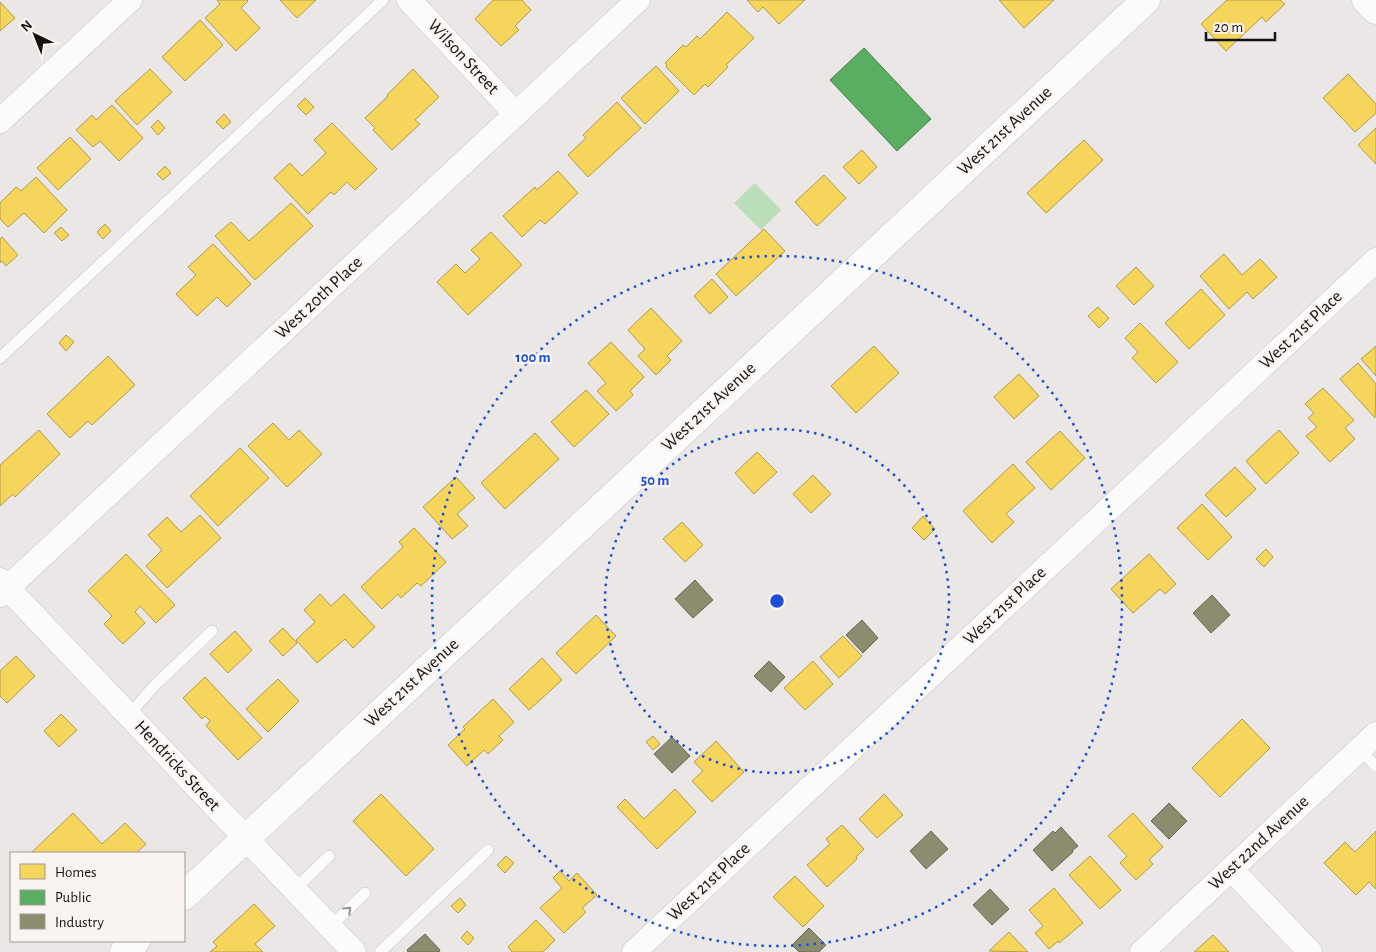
<svg xmlns="http://www.w3.org/2000/svg" width="1376" height="952" viewBox="0 0 1376 952" font-family="'Alegreya Sans',sans-serif">
<rect width="100%" height="100%" fill="#eae7e6"/>
<polygon fill="#badeb8" points="755,183 781,210 761,230 734,203"/>
<g fill="#f6d55c" stroke="#b29b46">
<polygon points="217,0 247,0 248,1 241,8 260,28 236,51 205,18 220,4"/>
<polygon points="280,0 316,0 297,18"/>
<polygon points="493,0 522,0 531,10 515,26 519,30 501,46 475,19"/>
<polygon points="747,0 805,0 779,24 763,7 758,12"/>
<polygon points="999,0 1054,0 1024,28"/>
<polygon points="1227,0 1280,0 1285,4 1266,22 1262,17 1226,51 1201,24"/>
<polygon points="0,2 15,18 0,31"/>
<polygon points="727,12 754,38 726,65 728,67 708,87 705,84 694,95 666,67 667,65 665,63 683,45 686,47 697,36 700,39"/>
<polygon points="200,20 223,45 185,81 162,57"/>
<polygon points="656,66 679,91 645,124 621,98"/>
<polygon points="150,69 172,92 137,125 115,101"/>
<polygon points="413,69 439,97 415,120 420,124 392,150 373,130 375,128 365,118 388,96 387,95"/>
<polygon points="1348,74 1376,104 1376,113 1355,132 1323,98"/>
<polygon points="305,98 314,107 306,115 297,106"/>
<polygon points="617,102 641,128 588,177 568,155 586,138 583,135"/>
<polygon points="112,105 143,138 119,161 100,141 93,147 76,130 92,115 96,120"/>
<polygon points="224,114 231,122 223,129 216,122"/>
<polygon points="158,120 165,128 158,135 151,127"/>
<polygon points="332,123 377,169 355,190 347,182 334,195 331,192 308,214 274,178 290,163 302,176 326,153 314,140"/>
<polygon points="1376,128 1376,164 1358,145"/>
<polygon points="70,137 91,159 58,190 37,168"/>
<polygon points="1084,140 1103,160 1046,213 1027,193"/>
<polygon points="862,150 877,167 859,184 843,167"/>
<polygon points="165,166 171,173 163,180 157,174"/>
<polygon points="558,171 578,193 545,224 540,220 522,237 503,216 535,187 537,190"/>
<polygon points="824,175 846,198 817,226 795,202"/>
<polygon points="36,177 67,210 44,233 24,213 8,227 0,219 0,203 16,187 21,191"/>
<polygon points="291,203 313,226 255,280 215,236 231,222 249,241"/>
<polygon points="105,224 111,231 103,239 97,232"/>
<polygon points="61,227 69,235 62,241 54,233"/>
<polygon points="764,229 785,251 736,296 716,274"/>
<polygon points="491,232 522,265 468,315 437,282 456,264 465,273 480,259 471,250"/>
<polygon points="2,237 18,255 6,266 2,261 0,263 0,239"/>
<polygon points="213,244 251,284 227,307 217,297 197,316 176,294 196,275 188,267"/>
<polygon points="1224,254 1242,275 1260,259 1277,277 1253,299 1247,292 1229,309 1200,276"/>
<polygon points="1136,267 1154,286 1134,305 1116,286"/>
<polygon points="712,279 728,297 710,314 694,296"/>
<polygon points="1201,289 1225,315 1189,349 1165,323"/>
<polygon points="1098,307 1109,318 1099,328 1088,316"/>
<polygon points="651,308 682,341 667,356 671,360 656,375 638,356 645,349 628,330"/>
<polygon points="1140,323 1178,362 1156,383 1132,358 1138,352 1125,338"/>
<polygon points="66,335 74,342 66,351 59,343"/>
<polygon points="611,342 644,377 630,391 633,395 616,411 597,391 606,383 588,363"/>
<polygon points="874,346 899,373 856,413 831,386"/>
<polygon points="1376,346 1376,376 1361,359"/>
<polygon points="108,356 135,385 92,425 88,421 70,438 47,414"/>
<polygon points="1358,363 1376,384 1375,418 1340,379"/>
<polygon points="1019,374 1039,396 1014,419 994,397"/>
<polygon points="1323,388 1354,420 1345,428 1355,439 1330,462 1306,436 1317,427 1308,418 1314,413 1305,404"/>
<polygon points="586,390 609,414 574,447 551,422"/>
<polygon points="273,423 289,440 299,430 322,454 287,487 248,446"/>
<polygon points="39,430 60,454 15,497 13,494 0,506 0,465"/>
<polygon points="1279,430 1299,453 1266,484 1246,461"/>
<polygon points="1060,431 1085,458 1051,490 1026,462"/>
<polygon points="535,433 559,459 505,509 481,483"/>
<polygon points="240,448 269,478 218,526 190,496"/>
<polygon points="757,452 777,472 754,494 735,473"/>
<polygon points="1013,464 1035,488 1006,514 1014,522 992,543 963,511"/>
<polygon points="1235,467 1256,489 1226,517 1205,495"/>
<polygon points="813,475 831,494 811,513 793,494"/>
<polygon points="456,477 475,498 457,514 468,526 452,539 423,507"/>
<polygon points="1202,504 1232,537 1208,560 1177,528"/>
<polygon points="200,515 221,538 167,588 146,566 162,550 148,535 167,517 181,532"/>
<polygon points="923,516 935,529 924,540 912,528"/>
<polygon points="682,522 703,545 685,562 663,539"/>
<polygon points="414,528 446,562 421,586 417,583 401,598 398,594 382,609 361,587 403,547 399,542"/>
<polygon points="1266,549 1273,557 1264,567 1256,559"/>
<polygon points="126,554 175,605 156,623 140,606 135,612 145,623 123,644 104,624 112,616 88,591"/>
<polygon points="1149,554 1176,584 1165,594 1160,589 1133,613 1111,589"/>
<polygon points="320,594 331,606 344,594 375,627 353,648 345,639 317,663 296,640 315,622 304,610"/>
<polygon points="596,615 616,636 576,674 556,653"/>
<polygon points="283,628 297,643 283,656 269,641"/>
<polygon points="235,631 252,650 228,673 210,654"/>
<polygon points="843,636 862,656 839,678 820,657"/>
<polygon points="16,656 35,676 7,703 0,696 0,671"/>
<polygon points="542,658 562,680 529,710 509,689"/>
<polygon points="813,661 833,684 805,710 784,688"/>
<polygon points="205,677 262,738 238,760 206,726 210,721 205,716 202,719 183,698"/>
<polygon points="278,679 299,701 268,732 246,709"/>
<polygon points="493,699 514,722 499,736 503,740 488,754 484,750 467,766 448,745 465,729 463,727"/>
<polygon points="61,714 77,730 59,747 44,731"/>
<polygon points="1242,719 1270,748 1220,797 1192,768"/>
<polygon points="653,736 660,744 653,750 646,742"/>
<polygon points="716,741 744,772 712,802 692,781 703,771 694,762"/>
<polygon points="675,789 696,812 657,849 617,807 625,799 644,819"/>
<polygon points="381,794 434,849 406,876 353,821"/>
<polygon points="884,794 903,815 877,838 859,819"/>
<polygon points="73,813 102,844 125,823 146,844 136,853 31,853"/>
<polygon points="1133,813 1163,847 1149,860 1153,864 1136,880 1120,863 1127,856 1108,836"/>
<polygon points="842,825 864,849 856,857 857,859 827,887 807,865 830,844 826,839"/>
<polygon points="1376,831 1376,889 1369,882 1356,895 1324,863 1345,842 1355,852"/>
<polygon points="506,856 514,863 505,873 497,865"/>
<polygon points="1090,856 1121,890 1100,909 1069,875"/>
<polygon points="560,871 569,881 577,873 597,895 582,908 586,912 564,933 540,908 562,888 553,878"/>
<polygon points="795,876 824,906 803,927 773,897"/>
<polygon points="1054,888 1083,923 1059,943 1058,941 1049,949 1035,933 1043,926 1029,910"/>
<polygon points="460,898 466,905 458,913 451,906"/>
<polygon points="254,904 275,926 255,944 263,952 210,952 217,946 213,942"/>
<polygon points="536,920 555,940 543,952 512,952 508,947"/>
<polygon points="467,931 474,938 468,945 461,938"/>
<polygon points="1009,932 1028,952 989,951"/>
<polygon points="1213,935 1229,952 1194,952"/>
</g>
<polygon fill="#5aae61" stroke="#458049" points="864,48 931,119 897,151 830,80"/>
<g fill="#8c8c6e" stroke="#686852">
<polygon points="695,580 713,600 693,618 675,599"/>
<polygon points="1212,595 1230,615 1211,633 1193,613"/>
<polygon points="862,620 878,638 863,653 846,635"/>
<polygon points="769,661 785,677 771,692 754,676"/>
<polygon points="672,737 690,756 672,773 654,754"/>
<polygon points="1169,803 1187,821 1169,839 1151,821"/>
<polygon points="1061,827 1078,846 1072,851 1073,852 1052,871 1033,850 1053,831 1055,833"/>
<polygon points="931,831 948,849 926,869 910,851"/>
<polygon points="990,889 1009,909 992,925 973,905"/>
<polygon points="809,928 826,945 819,952 799,952 792,945"/>
<polygon points="425,934 440,950 439,952 408,952 407,950"/>
</g>
<g fill="none" stroke-linecap="round" stroke-linejoin="round">
<g stroke="#c5c3c2" stroke-width="12">
<g id="service">
<polyline points="0,358 383,0"/>
<polyline points="129,715 154,686 212,631"/>
<polyline points="1359,749 1376,766"/>
<polyline points="294,890 329,856"/>
<polyline points="330,927 365,893"/>
<polyline points="380,952 488,850"/>
</g>
</g>
<g stroke="#c5c3c2" stroke-width="25">
<g id="minor">
<polyline points="409,0 516,114"/>
<polyline points="0,121 130,0"/>
<polyline points="0,580 354,952"/>
<polyline points="0,595 638,0"/>
<polyline points="1231,869 1310,952"/>
<polyline points="634,952 1376,260"/>
<polyline points="1142,952 1376,734"/>
</g>
</g>
<g stroke="#c5c3c2" stroke-width="29">
<g id="tertiary">
<polyline points="1366,0 1376,10"/>
<polyline points="184,896 1146,0"/>
<polyline points="124,952 136,941"/>
</g>
</g>
<use href="#service" stroke="#fcfbfb" stroke-width="11"/>
<use href="#minor" stroke="#fcfbfb" stroke-width="24"/>
<use href="#tertiary" stroke="#fcfbfb" stroke-width="28"/>
</g>
<defs><path id="oneway-chevron" d="M-2-3.5L2.5 0L-2 3.5" fill="none" stroke-width="1.6" stroke-linecap="round" stroke-linejoin="round" transform="scale(1.25)"/></defs>
<use stroke="#949392" href="#oneway-chevron" transform="translate(348 910) rotate(-44)"/>
<g fill="none" stroke="#1d4ed8" stroke-width="2.5" stroke-dasharray="2.5 5">
<circle cx="777" cy="601" r="172"/>
<circle cx="777" cy="601" r="345"/>
</g>
<g text-anchor="middle" dominant-baseline="central" stroke-width="5" stroke-linejoin="round" paint-order="stroke">
<g font-size="18" fill="#151312" stroke="#f9f4f1">
<text transform="translate(463 57) rotate(47)">Wilson Street</text>
<text transform="translate(1005 131) rotate(-43)">West 21st Avenue</text>
<text transform="translate(319 298) rotate(-43)">West 20th Place</text>
<text transform="translate(1301 330) rotate(-43)">West 21st Place</text>
<text transform="translate(709 407) rotate(-43)">West 21st Avenue</text>
<text transform="translate(1005 606) rotate(-43)">West 21st Place</text>
<text transform="translate(412 683) rotate(-43)">West 21st Avenue</text>
<text transform="translate(177 766) rotate(47)">Hendricks Street</text>
<text transform="translate(1259 843) rotate(-43)">West 22nd Avenue</text>
<text transform="translate(709 882) rotate(-43)">West 21st Place</text>
</g>
</g>
<circle cx="777" cy="601" r="8" fill="#1d4ed8" stroke="#f9f4f1" stroke-width="2.5"/>
<g font-size="15" text-anchor="middle" font-weight="bold" fill="#1d4ed8" stroke="#f9f4f1" stroke-width="5" stroke-linejoin="round" paint-order="stroke">
<text x="533" y="362">100 m</text>
<text x="655" y="485">50 m</text>
</g>
<rect x="10" y="852" width="175" height="90" fill="#f9f4f1" stroke="#9e9a98"/>
<rect x="20" y="864" width="25" height="15" fill="#f6d55c" stroke="#9e9a98"/>
<text x="55" y="877" font-size="15" fill="#151312">Homes</text>
<rect x="20" y="890" width="25" height="15" fill="#5aae61" stroke="#9e9a98"/>
<text x="55" y="902" font-size="15" fill="#151312">Public</text>
<rect x="20" y="914" width="25" height="15" fill="#8c8c6e" stroke="#9e9a98"/>
<text x="55" y="927" font-size="15" fill="#151312">Industry</text>
<g transform="translate(35 35) rotate(317)" stroke="#f9f4f1" stroke-width="4" paint-order="stroke">
<path d="M0-4L9 19L0 12L-9 19Z" fill="#151312"/>
<text y="-8" font-size="14" font-weight="bold" text-anchor="middle" fill="#151312">N</text>
</g>
<path d="M1206 32v8h69v-8" fill="none" stroke="#151312" stroke-width="2.5"/>
<text x="1214" y="32" font-size="15" fill="#151312" stroke="#f9f4f1" stroke-width="4" paint-order="stroke">20 m</text>
</svg>
